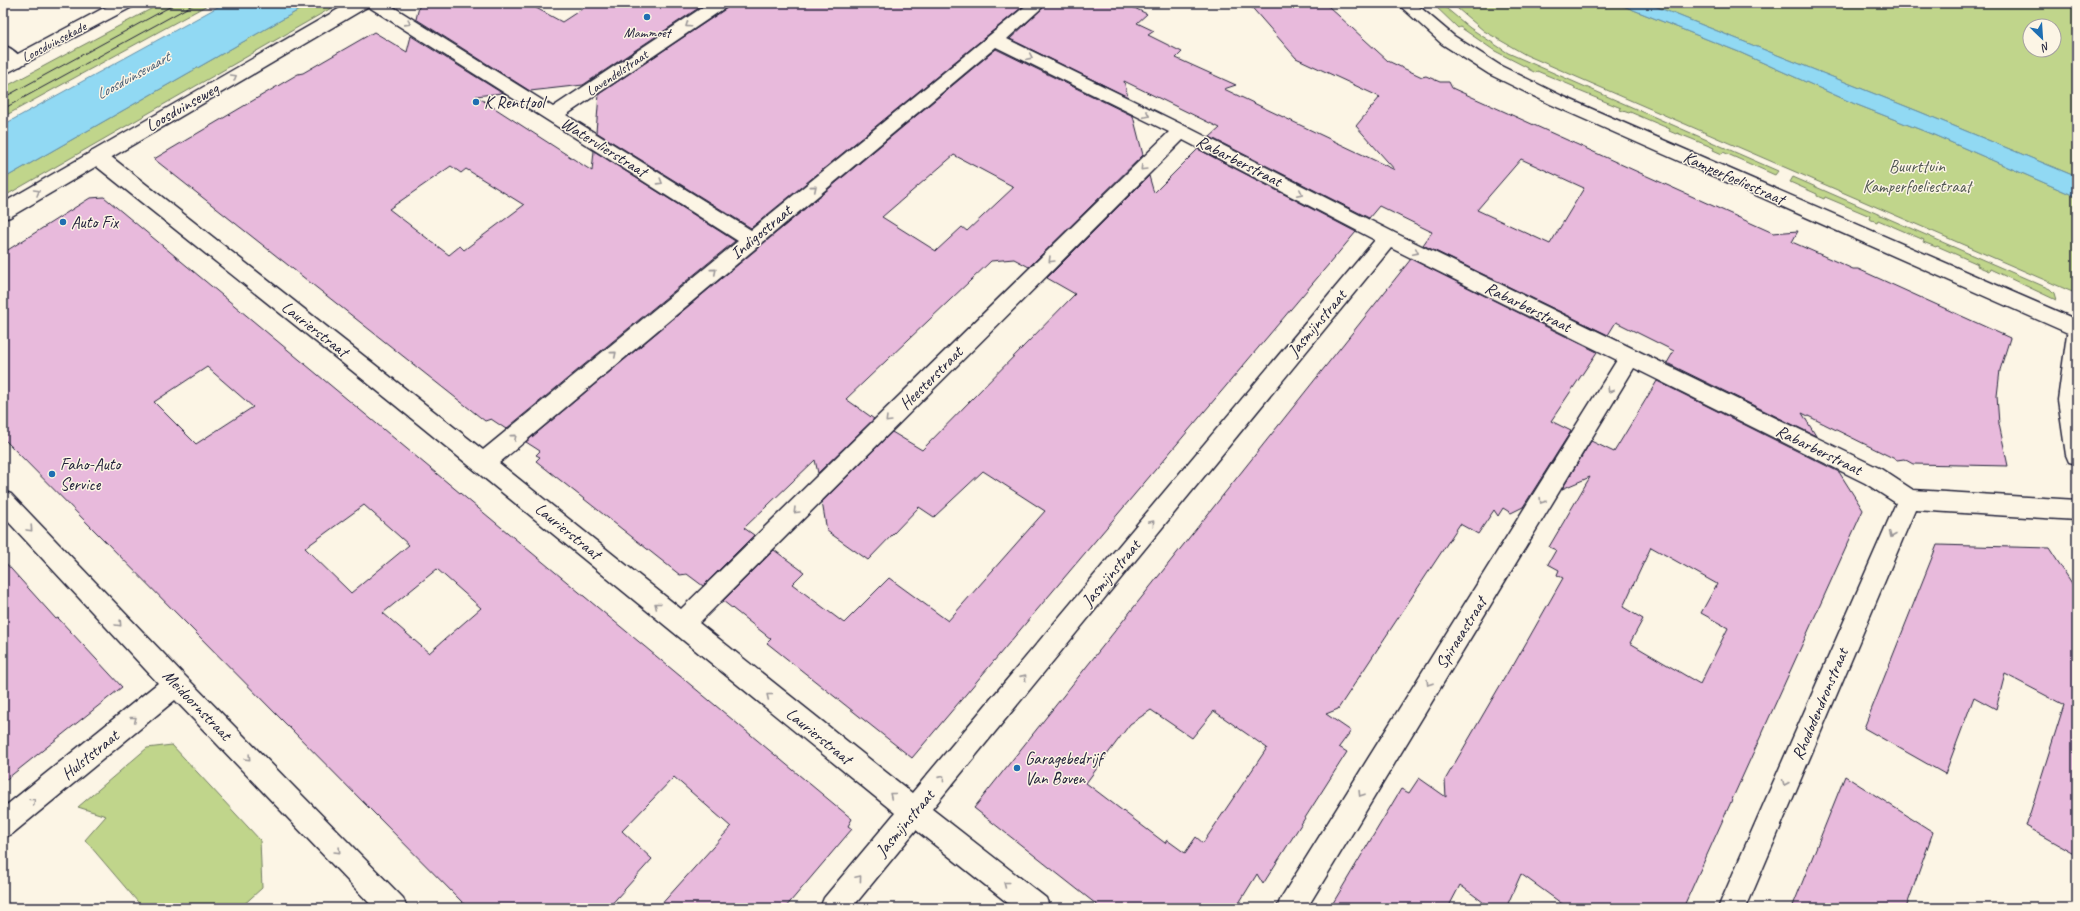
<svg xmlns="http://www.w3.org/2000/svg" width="2080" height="911" viewBox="0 0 2080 911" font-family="Caveat,sans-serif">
<rect width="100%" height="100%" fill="#fcf5e5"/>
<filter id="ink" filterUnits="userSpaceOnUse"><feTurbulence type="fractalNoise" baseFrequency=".025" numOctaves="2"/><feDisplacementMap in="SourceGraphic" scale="8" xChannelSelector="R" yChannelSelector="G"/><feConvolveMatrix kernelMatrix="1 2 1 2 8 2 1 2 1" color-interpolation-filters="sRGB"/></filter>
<g filter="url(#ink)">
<g fill="#c0d58b" stroke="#717c63" fill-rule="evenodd">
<polygon points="162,3 211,3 3,117 3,88"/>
<polygon points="311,3 340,3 3,197 3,179"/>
<polygon points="1432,3 1440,3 1470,28 1508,53 1778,171 1775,175 1723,152 1722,154 1713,150 1714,148 1677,133 1676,134 1669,131 1670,129 1630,112 1629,113 1620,110 1621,108 1574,89 1575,87 1537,71 1536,73 1528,69 1528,68 1495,51 1460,27 1458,28"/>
<polygon points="1451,3 1616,3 1739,52 1855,104 1934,135 2077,197 2077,294 1526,55 1484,31"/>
<path d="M1647,3h430v174l-157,-65zM2030,26h24v24h-24z"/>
<polygon points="1793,177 2050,289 2054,293 2056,300 1990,269 1989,271 1977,266 1978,264 1937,246 1936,247 1923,242 1924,240 1878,220 1877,222 1869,219 1870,216 1825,197 1824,199 1817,196 1817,194 1790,182"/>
<polygon points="172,745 260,840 262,888 240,908 143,908 85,840 106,816 78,807 147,748"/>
</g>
<g fill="#91d9f3" stroke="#6590a9">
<polygon points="225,3 311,3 3,179 3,125"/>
<polygon points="1616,3 1647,3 1920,112 2077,177 2077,197 1934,135 1855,104 1739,52"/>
</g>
<g fill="#e8badc" stroke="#22223b" fill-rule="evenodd">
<polygon points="420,3 527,3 562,22 591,3 706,3 583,85 530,91 416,19"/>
<polygon points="729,3 1027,3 751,228 596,132 599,94 727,8"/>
<path d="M1048,3h76l23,11 -10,9 17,8 -6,4 34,17 -6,6 60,27 -12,4 171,81 -39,-44 24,-29 -84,-39 -48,-55h73l7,3 60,55 34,16 4,-1 14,6h9l3,6 321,145 25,-2 -6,11 61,27h5l152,69 -10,32 -3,26 2,28 9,42 -95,-2 -9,-5 -7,1 -95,-47 14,23 -149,-73 7,-12 -58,-29 -8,13 -185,-90 9,-13 -53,-26 -10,12 -159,-81 10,-9 -96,-47 4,16 -118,-58zM1521,159l63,29 -34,56 -73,-34z"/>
<path d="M374,32l33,20 4,-16 91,57 -26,3 116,75 2,-20 141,90 -229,188 -15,-10 -6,2 -331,-262 144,-85 5,-1zM451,166l10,7 5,-4 58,36 -60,45 -4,-4 -11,9 -60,-46z"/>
<path d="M996,49l137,67 10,39 -114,112 -15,-8 -23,2 -145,138 28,20 -56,54 -3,-13 -71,68 10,7 -51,51 -16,-12 -7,1 -144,-114 4,-4 -4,-2 4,-4 -14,-9zM954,155l60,32 -47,44 -5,-4 -26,24 -54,-34z"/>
<polygon points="1198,149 1356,232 912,758 767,643 771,639 723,601 774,550 804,572 792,584 844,623 889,578 948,621 1045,511 983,471 934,517 919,507 868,560 827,531 822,502 892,432 922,450 1075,294 1047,278 1149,176 1154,193"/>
<path d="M104,197l748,622 -4,7 4,3 -67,79h-127l73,-81 -57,-50 -52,54 30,28 -44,49h-140l-465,-470v-185l87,-55zM207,367l46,40 -57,37 -42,-42zM364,505l45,40 -58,48 -46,-45zM437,569l44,39 -52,45 -46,-40z"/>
<path d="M1411,259l186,93 -46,69 20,10 -48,76 -12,6 -8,-5 -5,8 -4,-6 -16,24 -18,-10 -122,185 -12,5 25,17 -12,16 8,5 -84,132 -6,-10 -21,34h-135l-127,-100zM1151,710l41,28 22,-27 53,37 -64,95 -7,-6 -11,16 -18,-13 -2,3 -79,-60 44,-59z"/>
<path d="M1657,381l182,91 24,38 -180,398h-115l-47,-34 -15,34h-15l-31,-23 -12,23h-118l71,-119 8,4 10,-15 27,19 -1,-17 67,-115 1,1 50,-88 -6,-3 2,-5 -11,-6 8,-14 -7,-3 41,-70 -28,12 29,-48 23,11zM1651,547l66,37 -16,29 27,15 -28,56 -70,-41 13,-24 -20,-12z"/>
<polygon points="1937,545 2049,548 2077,591 2077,855 2026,826 2064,705 2005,674 1996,709 1974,697 1945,774 1864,728"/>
<polygon points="3,560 56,619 58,618 122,687 3,782"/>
<polygon points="1845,776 1933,832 1906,908 1792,908"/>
</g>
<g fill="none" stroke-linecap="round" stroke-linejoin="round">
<g stroke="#22223b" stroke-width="3">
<g id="street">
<path d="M367,3h20l166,104 156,-104h19l-2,4 -160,108 185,115 278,-227h18l-40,36 180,88 208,106 486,236 32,21 164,10v20l-162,-10 -169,398h-28l178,-405 -31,-20 -231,-115 -327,540h-30l4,-10 336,-538 -226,-112 -459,561 114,89 4,10h-36l-98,-78 -64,78h-32l4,-10 71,-85 -505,-412 -299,-239 -2,-5 2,-5 7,-2 7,2 378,298 255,-209 -369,-234zM996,47l173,85 -488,477 -182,-146zM1183,140l192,100 -463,553 -213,-170z"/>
<path d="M3,45c8,3 16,9 21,17l-3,4c-8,2 -12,0 -18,-5z"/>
<polygon points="2077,326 2077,464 2069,462 2066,455 2058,400 2067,334 2070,328"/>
<polygon points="3,491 11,494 185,676 403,898 407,908 374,908 175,700 12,834 3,838 3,808 158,683 3,516"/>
</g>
</g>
<g stroke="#22223b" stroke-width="3">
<g id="secondary">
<polygon points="113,3 134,3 132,7 3,75 3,62"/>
<polygon points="349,3 369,3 367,7 10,217 3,219 3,203"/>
<polygon points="1397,3 1415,3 1454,36 1501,66 1562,96 2077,320 2077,337 1550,104 1489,74 1442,44"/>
</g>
</g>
<use href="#street" fill="#fcf5e5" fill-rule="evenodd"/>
<use href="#secondary" fill="#fcf5e5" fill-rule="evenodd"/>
<g stroke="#22223b" stroke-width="1">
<polyline points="3,98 177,3"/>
<polyline points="3,109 196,3"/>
</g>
</g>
<defs><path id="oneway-chevron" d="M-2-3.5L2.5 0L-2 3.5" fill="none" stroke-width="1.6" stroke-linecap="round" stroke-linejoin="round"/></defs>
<g stroke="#9a9698">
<use href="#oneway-chevron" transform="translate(408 23) rotate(32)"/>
<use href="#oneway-chevron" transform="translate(688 25) rotate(146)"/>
<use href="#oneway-chevron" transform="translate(1030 57) rotate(26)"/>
<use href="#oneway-chevron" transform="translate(234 77) rotate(-30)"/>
<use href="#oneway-chevron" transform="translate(1147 115) rotate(26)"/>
<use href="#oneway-chevron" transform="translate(1143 168) rotate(135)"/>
<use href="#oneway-chevron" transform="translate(660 182) rotate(32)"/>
<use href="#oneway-chevron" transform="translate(814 188) rotate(-40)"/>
<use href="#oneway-chevron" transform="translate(37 192) rotate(-30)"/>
<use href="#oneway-chevron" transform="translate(1300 193) rotate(27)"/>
<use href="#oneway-chevron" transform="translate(1416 252) rotate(26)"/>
<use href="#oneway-chevron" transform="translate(1051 260) rotate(135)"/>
<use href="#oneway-chevron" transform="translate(714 271) rotate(-40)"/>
<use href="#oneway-chevron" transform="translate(614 354) rotate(-40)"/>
<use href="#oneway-chevron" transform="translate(1610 390) rotate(122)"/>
<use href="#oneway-chevron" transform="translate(888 420) rotate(135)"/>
<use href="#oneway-chevron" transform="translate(514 437) rotate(-40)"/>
<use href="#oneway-chevron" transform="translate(1542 501) rotate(122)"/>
<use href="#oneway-chevron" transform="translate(796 511) rotate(135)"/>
<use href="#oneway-chevron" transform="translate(1152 523) rotate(-50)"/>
<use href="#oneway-chevron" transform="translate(30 529) rotate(47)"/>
<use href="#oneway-chevron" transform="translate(1892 535) rotate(113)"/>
<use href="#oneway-chevron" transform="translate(657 605) rotate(-141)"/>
<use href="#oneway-chevron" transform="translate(119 624) rotate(47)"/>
<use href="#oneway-chevron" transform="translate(1024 677) rotate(-51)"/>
<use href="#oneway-chevron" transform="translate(1429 683) rotate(122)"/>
<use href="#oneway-chevron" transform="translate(769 696) rotate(-141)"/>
<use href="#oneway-chevron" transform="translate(134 719) rotate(-39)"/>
<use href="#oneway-chevron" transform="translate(248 758) rotate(46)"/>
<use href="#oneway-chevron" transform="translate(942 778) rotate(-51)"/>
<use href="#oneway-chevron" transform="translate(1785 783) rotate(113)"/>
<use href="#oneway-chevron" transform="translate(1361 794) rotate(122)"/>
<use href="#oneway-chevron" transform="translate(892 795) rotate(-141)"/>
<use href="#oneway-chevron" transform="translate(33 801) rotate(-39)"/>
<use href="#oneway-chevron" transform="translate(338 851) rotate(46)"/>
<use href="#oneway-chevron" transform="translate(859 878) rotate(-50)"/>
<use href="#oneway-chevron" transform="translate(1006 884) rotate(-142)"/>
</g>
</g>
<g fill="#1f6fb2" stroke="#fcf5e5" stroke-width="1.5">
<circle cx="647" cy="17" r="4"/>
<circle cx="476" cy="102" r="4"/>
<circle cx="63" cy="222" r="4"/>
<circle cx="52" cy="474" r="4"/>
<circle cx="1017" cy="768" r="4"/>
</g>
<g text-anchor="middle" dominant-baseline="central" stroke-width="3" stroke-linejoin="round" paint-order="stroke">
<g font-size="14" fill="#22223b" stroke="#fcf5e5">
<text x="647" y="32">Mammoet</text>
</g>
<g font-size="14" fill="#22223b" stroke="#fcf5e5">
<text transform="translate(54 42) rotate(-28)">Loosduinsekade</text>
<text transform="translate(617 73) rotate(-34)">Lavendelstraat</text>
</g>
<g font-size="15" font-style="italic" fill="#435972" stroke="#fcf5e5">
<text transform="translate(133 76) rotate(-29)">Loosduinsevaart</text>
</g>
<g font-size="17" fill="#22223b" stroke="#fcf5e5" text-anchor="start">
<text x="484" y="102">K Renttool</text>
<text x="71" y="222">Auto Fix</text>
<text x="60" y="464">Faho-Auto<tspan x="60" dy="20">Service</tspan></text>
<text x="1025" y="758">Garagebedrijf<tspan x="1025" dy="20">Van Boven</tspan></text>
</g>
<g font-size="17" fill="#22223b" stroke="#fcf5e5">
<text transform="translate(182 107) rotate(-30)">Loosduinseweg</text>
<text transform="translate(604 147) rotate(32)">Watervlierstraat</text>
<text transform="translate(1239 161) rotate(27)">Rabarberstraat</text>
<text transform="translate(1734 178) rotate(24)">Kamperfoeliestraat</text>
<text transform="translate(761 232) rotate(-40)">Indigostraat</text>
<text transform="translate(1528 307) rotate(26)">Rabarberstraat</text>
<text transform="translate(1317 323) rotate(-50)">Jasmijnstraat</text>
<text transform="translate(315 329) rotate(38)">Laurierstraat</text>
<text transform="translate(931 378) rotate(-45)">Heesterstraat</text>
<text transform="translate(1819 450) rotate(26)">Rabarberstraat</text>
<text transform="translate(568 531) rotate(39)">Laurierstraat</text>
<text transform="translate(1111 573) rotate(-50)">Jasmijnstraat</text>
<text transform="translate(1461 633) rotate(-58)">Spiraeastraat</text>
<text transform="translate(1820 704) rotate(-67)">Rhododendronstraat</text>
<text transform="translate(197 705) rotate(46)">Meidoornstraat</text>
<text transform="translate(819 736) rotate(39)">Laurierstraat</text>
<text transform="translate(90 755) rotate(-39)">Hulststraat</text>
<text transform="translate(905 823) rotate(-50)">Jasmijnstraat</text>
</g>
<g font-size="17" fill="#515853" stroke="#fcf5e5">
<text x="1917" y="166">Buurttuin<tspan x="1917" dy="20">Kamperfoeliestraat</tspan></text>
</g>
</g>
<rect width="2080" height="911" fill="none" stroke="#fcf5e5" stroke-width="16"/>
<rect x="8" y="8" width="2064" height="895" fill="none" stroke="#22223b" stroke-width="1.5" filter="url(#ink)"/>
<g transform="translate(2042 38) rotate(155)"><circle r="19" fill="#fcf5e5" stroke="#a5a1a1"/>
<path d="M0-3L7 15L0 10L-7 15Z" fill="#1f6fb2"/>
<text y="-6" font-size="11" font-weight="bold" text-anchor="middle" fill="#22223b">N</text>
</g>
</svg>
